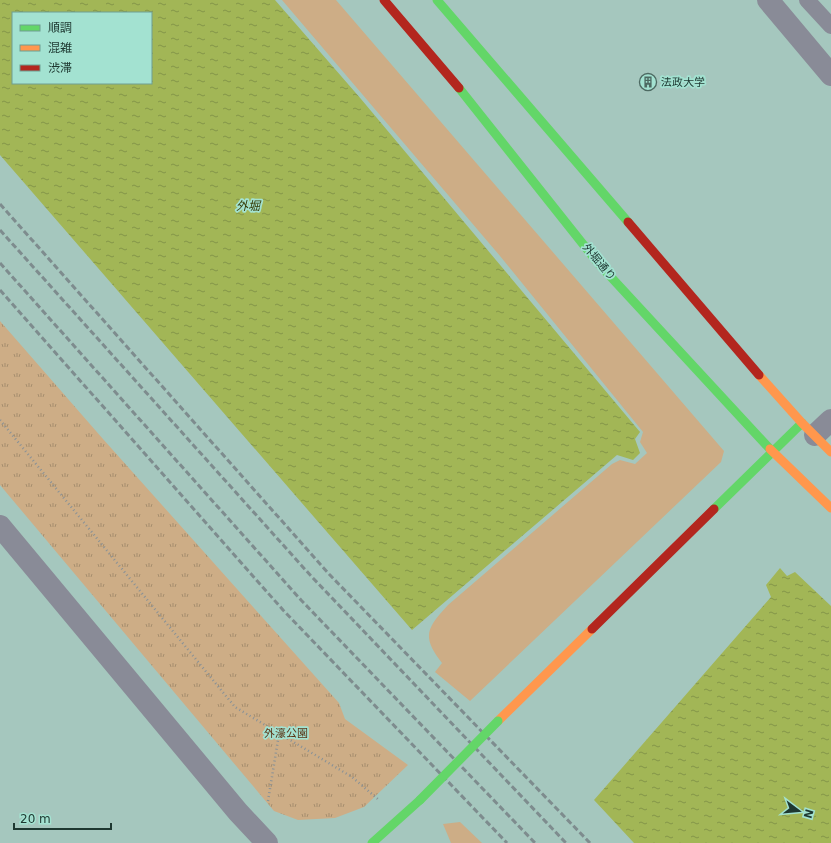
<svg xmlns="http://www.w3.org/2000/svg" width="831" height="843" viewBox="0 0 831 843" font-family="'DejaVu Sans','Noto Sans JP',sans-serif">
<defs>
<pattern id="park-tufts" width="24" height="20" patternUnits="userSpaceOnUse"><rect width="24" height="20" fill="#cdad86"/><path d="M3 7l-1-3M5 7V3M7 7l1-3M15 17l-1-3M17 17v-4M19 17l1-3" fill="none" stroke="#a68e6e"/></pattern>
<pattern id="water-ripples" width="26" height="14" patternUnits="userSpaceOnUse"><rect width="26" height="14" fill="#a2b656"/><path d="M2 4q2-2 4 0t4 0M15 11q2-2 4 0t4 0" fill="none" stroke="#839548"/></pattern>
</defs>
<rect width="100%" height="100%" fill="#a5c7be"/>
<g fill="#cdad86">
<path d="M282,0h54l388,451 -3,11 -251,239 -35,-29 7,-9c-21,-27 -15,-35 6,-58l164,-141 8,-4 15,4 12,-11 -7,-11 3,-10 -143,-176z"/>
<polygon points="460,822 482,843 451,843 443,824"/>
</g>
<polygon fill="url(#park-tufts)" points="0,321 103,439 339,703 345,719 408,765 364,807 335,818 298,820 274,811 0,485"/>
<g fill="url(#water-ripples)" fill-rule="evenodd">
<path d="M0,0h275l86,99 279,333 -5,7 5,14 -7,7 -16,-5 -205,175 -412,-475zM13,13h138v70h-138z"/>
<polygon points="780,568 787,576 795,572 831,606 831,843 634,843 594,800 771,597 766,585"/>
</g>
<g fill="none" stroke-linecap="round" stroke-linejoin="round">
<g stroke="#889197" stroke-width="2.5" stroke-dasharray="1 3" stroke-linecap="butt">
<polyline points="0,420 235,707 352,777 379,800"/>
<polyline points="268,801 279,734"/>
</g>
<polyline stroke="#898b97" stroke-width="16" points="807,0 831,26"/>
<g stroke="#898b97" stroke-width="22">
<polyline points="768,0 831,75"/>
<polyline points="815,435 831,420"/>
<polyline points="0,526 238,812 267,843"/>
</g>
<g stroke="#63d668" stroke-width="9">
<polyline points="437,0 628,222"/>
<polyline points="459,88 598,263 770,449"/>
<polyline points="714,509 802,423"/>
<polyline points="372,843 420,800"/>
</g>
<g stroke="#ff974d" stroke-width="9">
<polyline points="759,375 802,423 831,452"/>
<polyline points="770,449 831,508"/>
<polyline points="498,721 592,629"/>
</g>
<g stroke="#b3261e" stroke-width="9">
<polyline points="384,0 459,88"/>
<polyline points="628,222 759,375"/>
<polyline points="592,629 714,509"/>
</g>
<g stroke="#7e8c8e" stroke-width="3" stroke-dasharray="6 3" stroke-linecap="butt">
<polyline points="0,204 329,574 590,843"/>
<polyline points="0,230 311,576 566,843"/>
<polyline points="0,263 301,600 535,843"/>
<polyline points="0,290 283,610 507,843"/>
</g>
<polyline stroke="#63d668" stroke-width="9" points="420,800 498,721"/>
</g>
<defs>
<g id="building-ring" transform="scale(0.9)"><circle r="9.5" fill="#a3e2d1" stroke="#4d6a62" stroke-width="1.5"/><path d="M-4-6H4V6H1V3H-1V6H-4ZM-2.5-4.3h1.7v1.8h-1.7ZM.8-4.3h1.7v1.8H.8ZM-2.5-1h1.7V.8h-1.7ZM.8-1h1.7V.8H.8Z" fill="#4d6a62"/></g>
</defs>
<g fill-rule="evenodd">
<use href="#building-ring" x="648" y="82"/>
</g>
<g text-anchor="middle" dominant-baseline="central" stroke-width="3.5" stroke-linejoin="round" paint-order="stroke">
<g font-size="11" fill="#1e3831" stroke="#a3e2d1" text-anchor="start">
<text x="661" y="82">法政大学</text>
</g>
<g font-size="11" fill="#1e3831" stroke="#a3e2d1">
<text transform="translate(599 262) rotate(50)">外堀通り</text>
</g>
<g font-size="11" fill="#5b3314" stroke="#a3e2d1">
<text x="286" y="733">外濠公園</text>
</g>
<g font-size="12" font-style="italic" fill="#353b05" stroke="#a3e2d1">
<text x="248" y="206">外堀</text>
</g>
</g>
<rect x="12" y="12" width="140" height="72" fill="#a3e2d1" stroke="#6e9e91"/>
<rect x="20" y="25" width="20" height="6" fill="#63d668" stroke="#6e9e91"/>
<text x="48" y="32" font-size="12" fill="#1e3831">順調</text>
<rect x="20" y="45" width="20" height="6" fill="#ff974d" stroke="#6e9e91"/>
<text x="48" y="52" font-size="12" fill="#1e3831">混雑</text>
<rect x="20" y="65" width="20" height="6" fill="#b3261e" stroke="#6e9e91"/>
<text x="48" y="72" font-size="12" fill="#1e3831">渋滞</text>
<g transform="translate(799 811) rotate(106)" stroke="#a3e2d1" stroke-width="3" paint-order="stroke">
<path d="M0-3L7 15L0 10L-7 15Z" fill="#1e3831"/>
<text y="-6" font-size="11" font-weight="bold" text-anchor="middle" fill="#1e3831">N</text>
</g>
<path d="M14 823v6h97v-6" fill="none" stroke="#1e3831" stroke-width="2"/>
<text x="20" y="823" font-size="12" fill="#1e3831" stroke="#a3e2d1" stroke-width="3" paint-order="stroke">20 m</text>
</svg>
